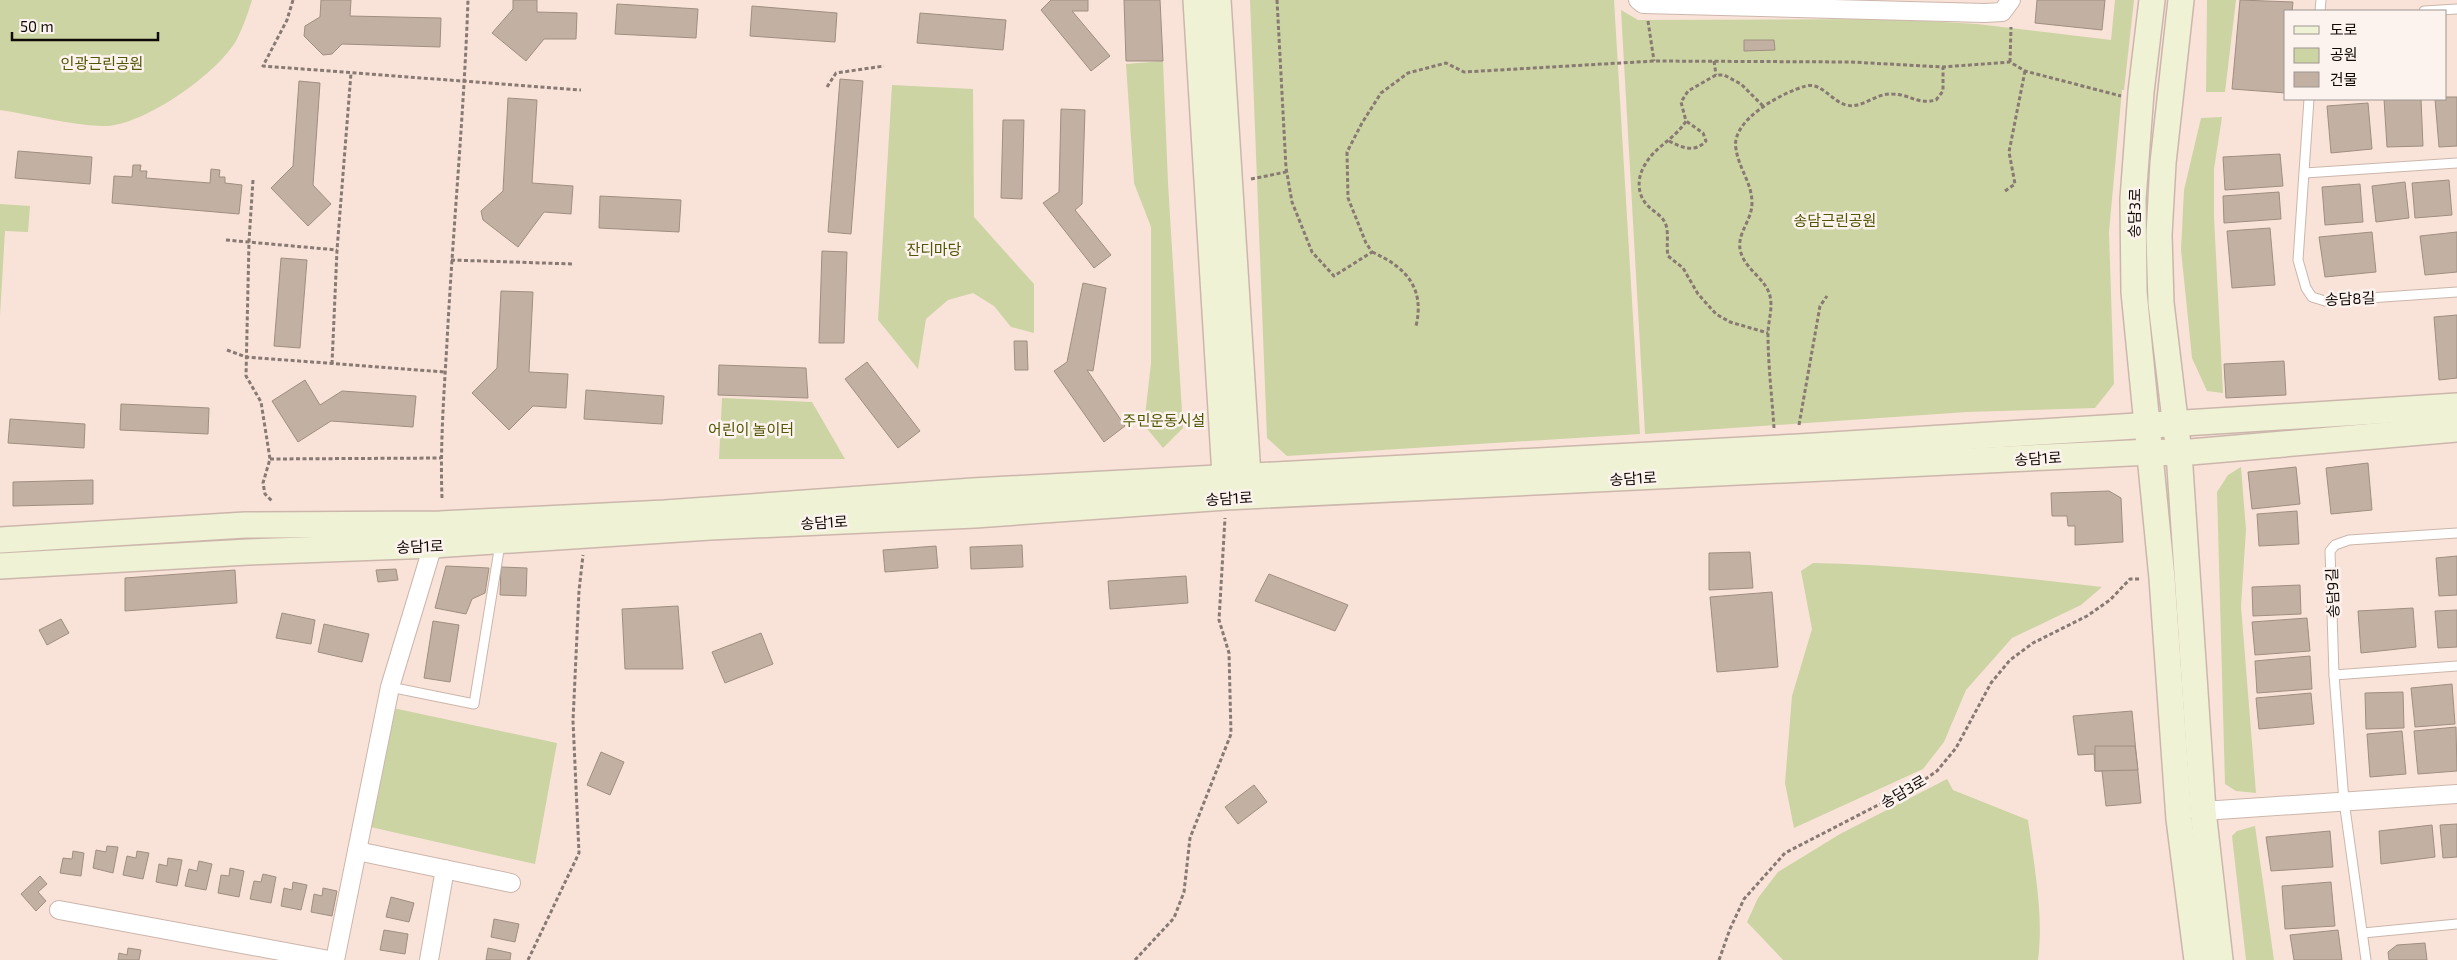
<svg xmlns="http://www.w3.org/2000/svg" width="2457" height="960" viewBox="0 0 2457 960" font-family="'Exo 2','Noto Sans KR',sans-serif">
<rect width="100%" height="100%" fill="#f9e3d8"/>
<g fill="#ccd4a4">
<path d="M0,0h252c-4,13 -9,27 -15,39 -18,34 -96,89 -135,87 -33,-1 -69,-11 -102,-16z"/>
<polygon points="1250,0 1614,0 1640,434 1287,456 1267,438"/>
<polygon points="2115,0 2134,0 2124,90 2122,90 2109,232 2114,384 2095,408 1967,412 1645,434 1621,10 1638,20 1893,19 1977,24 2111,40"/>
<polygon points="2207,0 2236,0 2225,92 2206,92"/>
<polygon points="1163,61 1168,183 1183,428 1163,448 1144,425 1151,363 1151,227 1134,183 1126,64"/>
<polygon points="892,85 973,89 974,217 1034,284 1034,333 1011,327 994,306 973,293 948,300 926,319 918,369 878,320"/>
<polygon points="2222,117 2214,169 2214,217 2223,393 2207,391 2192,358 2181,250 2184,190 2201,118"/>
<polygon points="0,204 30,206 28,232 5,231 0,316"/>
<polygon points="722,398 812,402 845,459 719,459"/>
<polygon points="2241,467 2246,530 2241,606 2256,793 2236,791 2225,784 2217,492 2228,475"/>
<path d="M1813,563c97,2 193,13 289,24l-21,18 -69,33 -46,52 -22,52 -21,27 -129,59 -9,-45 7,-87 20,-67 -11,-58z"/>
<polygon points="393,708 557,743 535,864 366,826"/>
<path d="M1947,779l6,11 75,30c6,45 16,95 10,140h-255l-36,-38 11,-24 20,-26 62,-38z"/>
<polygon points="2255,826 2274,960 2246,960 2232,836 2237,831"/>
</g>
<g fill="#c2b0a2" stroke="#a08e81">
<polygon points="321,0 351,0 350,16 441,18 440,47 342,44 332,54 323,55 304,36 305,26 320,17"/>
<polygon points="513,0 537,0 537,12 577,13 576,39 544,39 526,61 492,33 513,9"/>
<polygon points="1051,0 1088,0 1088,11 1072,11 1110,56 1091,71 1041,10"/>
<polygon points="1124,0 1160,0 1163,61 1126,61"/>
<polygon points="2037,0 2105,0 2102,30 2035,23"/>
<polygon points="2240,0 2293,2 2292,11 2286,11 2286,93 2232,89"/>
<polygon points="617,4 698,9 696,38 615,34"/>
<polygon points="752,6 837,13 835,42 750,36"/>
<polygon points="920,13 1006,20 1003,50 917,43"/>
<polygon points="1744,40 1774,40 1775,50 1744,51"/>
<polygon points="840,79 863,81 851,234 828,232"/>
<polygon points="299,81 320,83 313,185 331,204 308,226 271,188 293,166"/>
<polygon points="2446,97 2457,97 2457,146 2439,147 2435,99"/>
<polygon points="508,98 537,100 532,183 573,186 571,214 544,212 518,247 483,220 481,211 503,191"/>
<polygon points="2384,99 2421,99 2423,146 2387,147"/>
<polygon points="2368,103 2372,149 2331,153 2327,106"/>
<polygon points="1061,109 1085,110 1082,204 1075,210 1111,255 1094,268 1043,203 1059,192"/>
<polygon points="1003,120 1024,120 1022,199 1001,198"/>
<polygon points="18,151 92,157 90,184 15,178"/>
<polygon points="2280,154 2283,186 2225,190 2223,157"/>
<polygon points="133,165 141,165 140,171 147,171 146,178 210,183 211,169 220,170 219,177 225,177 225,183 242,185 239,214 112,203 114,176 132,177"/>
<polygon points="2449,180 2452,215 2415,218 2412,183"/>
<polygon points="2405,182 2409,218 2376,222 2372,186"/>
<polygon points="2360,184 2363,222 2325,225 2322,187"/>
<polygon points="2279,192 2281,219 2224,223 2223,196"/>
<polygon points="600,196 681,200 679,232 599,228"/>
<polygon points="2270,228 2275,285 2232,288 2227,231"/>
<polygon points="2372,232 2376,272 2325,277 2319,237"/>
<polygon points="2457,232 2457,272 2425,275 2420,236"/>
<polygon points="822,251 847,252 844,343 819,343"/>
<polygon points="281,258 307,260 300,348 274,346"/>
<polygon points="1083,283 1106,288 1093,371 1087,370 1125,426 1104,442 1054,371 1067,362"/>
<polygon points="501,291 533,292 529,372 568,374 566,408 533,406 509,430 472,393 497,368"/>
<polygon points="2457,315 2457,378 2439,380 2434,317"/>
<polygon points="1014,341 1027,341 1028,370 1015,370"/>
<polygon points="2284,361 2286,395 2226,398 2224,364"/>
<polygon points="867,362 920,431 898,448 845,379"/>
<polygon points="719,365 806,368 808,398 718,395"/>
<polygon points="305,380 320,405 342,391 416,396 413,427 331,421 298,442 272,401"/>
<polygon points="586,390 664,396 662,424 584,419"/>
<polygon points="121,404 209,408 208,434 120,430"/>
<polygon points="10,419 85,424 84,448 8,443"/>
<polygon points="2368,463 2372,510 2331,514 2326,468"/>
<polygon points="2296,467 2300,504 2252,509 2248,472"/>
<polygon points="93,480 93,504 13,506 13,482"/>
<polygon points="2109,491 2121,498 2123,542 2075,545 2075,526 2068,526 2067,516 2052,516 2051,493"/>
<polygon points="2297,511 2299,544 2259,546 2257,514"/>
<polygon points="1022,545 1023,567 971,569 970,547"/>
<polygon points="936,546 938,568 885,572 883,550"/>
<polygon points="1750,552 1753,588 1709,590 1709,553"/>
<polygon points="2457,556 2457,595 2439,596 2436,558"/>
<polygon points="446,566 489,568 485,593 472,599 466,614 435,608"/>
<polygon points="501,567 527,568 526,596 500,595"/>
<polygon points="396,569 398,580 378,582 376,570"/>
<polygon points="235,570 237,603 125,611 125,578"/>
<polygon points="1269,574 1348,605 1335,631 1255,601"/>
<polygon points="1186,576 1188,603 1110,609 1108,581"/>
<polygon points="2300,585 2301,614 2253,616 2252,587"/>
<polygon points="1772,592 1778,667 1717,672 1710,597"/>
<polygon points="678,606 683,669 625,669 622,609"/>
<polygon points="2413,608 2416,647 2361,653 2358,611"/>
<polygon points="2457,610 2457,647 2438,648 2435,611"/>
<polygon points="282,613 315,620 311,644 276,638"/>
<polygon points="2307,618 2310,651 2255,655 2252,622"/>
<polygon points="61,619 69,633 47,645 39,630"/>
<polygon points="433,621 459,625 450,682 424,678"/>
<polygon points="324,624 369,634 362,662 318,652"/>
<polygon points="761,633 773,664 725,683 712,652"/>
<polygon points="2310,656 2312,689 2257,693 2255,661"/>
<polygon points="2452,684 2455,724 2415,727 2411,688"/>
<polygon points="2403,692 2404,728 2366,729 2365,693"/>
<polygon points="2311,693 2314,724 2259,729 2256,698"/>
<polygon points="2132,711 2141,803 2106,806 2102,771 2095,771 2094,754 2078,755 2073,716"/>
<polygon points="2456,727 2457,771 2418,774 2414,731"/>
<polygon points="2402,731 2406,774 2370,777 2367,734"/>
<polygon points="2095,746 2135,746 2138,770 2095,771"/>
<polygon points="601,752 624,762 610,795 587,785"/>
<polygon points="1254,785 1267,802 1238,824 1225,807"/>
<polygon points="2457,824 2457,857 2443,858 2440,825"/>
<polygon points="2432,825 2435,857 2381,864 2379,831"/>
<polygon points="2330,831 2333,867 2271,871 2266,837"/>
<polygon points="107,846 118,847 113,873 93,868 96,850 106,852"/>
<polygon points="73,851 84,853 81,876 60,873 63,858 72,859"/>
<polygon points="137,851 149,853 143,879 123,875 127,856 136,858"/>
<polygon points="168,858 182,860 177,886 156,882 159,864 167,866"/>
<polygon points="199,861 212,864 206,890 185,886 189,869 197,871"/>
<polygon points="230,868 244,871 239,897 218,893 221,875 229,876"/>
<polygon points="263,874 276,877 271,903 250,899 254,881 261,882"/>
<polygon points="40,876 47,884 38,892 46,901 36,911 21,894"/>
<polygon points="293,882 307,885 301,910 281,906 284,888 292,890"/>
<polygon points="2331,882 2335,926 2285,929 2282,886"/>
<polygon points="323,888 337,891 332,916 311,912 314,894 322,896"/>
<polygon points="391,897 414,903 409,922 386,917"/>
<polygon points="494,919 519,924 515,942 491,937"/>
<polygon points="384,930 408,934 405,954 380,950"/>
<polygon points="2338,930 2342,960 2294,960 2290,935"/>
<polygon points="2425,943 2427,960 2389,960 2388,952 2397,945"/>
<polygon points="128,948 141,950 139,960 118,960 119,953 127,955"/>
<polygon points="488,948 511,953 510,960 486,960"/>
</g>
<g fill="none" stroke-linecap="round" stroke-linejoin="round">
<g stroke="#ccb6ac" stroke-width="11">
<g id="lane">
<polyline points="2320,11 2321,0"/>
<polyline points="2424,11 2457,9"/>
<polyline points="2309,99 2298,260 2306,288 2312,297 2325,301 2457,292"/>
<polyline points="2305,173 2457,163"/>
<polyline points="2334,675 2457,666"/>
<polyline points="390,687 474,704 500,544"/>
<polyline points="2363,933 2457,924"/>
<polyline points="2366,960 2344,801 2334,675 2330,551 2335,545 2349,540 2457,533"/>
</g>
</g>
<g stroke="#ccb6ac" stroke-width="20">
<g id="street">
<polyline points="1638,0 1643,4 1985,13 2002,12 2011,0"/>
<polyline points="2203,811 2457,794"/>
<polyline points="357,851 511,883"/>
<polyline points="59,910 329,960"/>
<polyline points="335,960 390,687 433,545"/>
<polyline points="429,960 445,869"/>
</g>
</g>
<g stroke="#ccb6ac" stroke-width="28">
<g id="secondary">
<polyline points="1196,0 1226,492"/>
<polyline points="1218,0 1248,476 1252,491"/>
<polyline points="2152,0 2141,92 2133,199 2134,292 2162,578 2179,819 2197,960"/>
<polyline points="2181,0 2163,163 2159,235 2161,303 2179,453 2203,811 2220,960"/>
<polyline points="0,540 245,525 440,524 665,513 973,491 1799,447 2457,406"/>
<polyline points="0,566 248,552 433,545 710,527 975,515 1226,497 2151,452 2179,453 2457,429"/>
</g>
</g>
<g stroke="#887a72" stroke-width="3" stroke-dasharray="4 2.5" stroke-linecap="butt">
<polyline points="293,0 287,20 263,66 581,90"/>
<polyline points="1277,0 1286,168 1292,202 1312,252 1334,276 1372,252 1366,243 1348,198 1347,152 1362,123 1381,93 1408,73 1446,63 1464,72 1654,61 1851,62 1943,67 2010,62 2025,71 2121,96"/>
<polyline points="1648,21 1654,61"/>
<polyline points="1714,61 1716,75"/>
<polyline points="2010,62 2011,27"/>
<polyline points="827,87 836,73 884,66"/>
<path d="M1763,106l-22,-22 -17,-9h-8l-28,16 -7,11 5,19c-11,18 -30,25 -40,42 -9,13 -10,31 2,43 6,6 15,10 18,19 3,10 0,21 2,31l15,12 15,26 18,20 14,8 38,11"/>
<path d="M1669,141c13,7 26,12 37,0l-3,-8 -17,-12"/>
<polyline points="1251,179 1286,172"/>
<polyline points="253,180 249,241 246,376 261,402 270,459 263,483 265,494 273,502"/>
<polyline points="2005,191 2015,184 2009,152 2025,71"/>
<polyline points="226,240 337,250"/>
<path d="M1372,252c34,15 53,36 44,74"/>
<polyline points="451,260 574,264"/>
<polyline points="227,350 246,357 445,372"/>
<polyline points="332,364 337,250 351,73"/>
<polyline points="1799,425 1820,306 1827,296"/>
<path d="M1774,428c-2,-31 -6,-63 -6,-94 0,-13 5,-25 2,-38 -4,-17 -24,-26 -29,-43 -6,-19 11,-31 11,-50 0,-20 -13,-34 -16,-54 -6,-29 47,-57 70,-63 16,-4 25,15 40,19 17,4 29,-12 46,-11 18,0 25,11 44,6l7,-9v-24"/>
<polyline points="270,459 441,458"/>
<path d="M442,498c-2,-53 2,-104 5,-156 6,-114 17,-228 21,-342"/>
<polyline points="528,960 579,853 573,721 579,591 583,555"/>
<polyline points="1135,960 1174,918 1184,892 1190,838 1231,734 1229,653 1219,620 1225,518"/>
<polyline points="1719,960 1730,929 1744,899 1785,853 1915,786 1937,771 1956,748 1991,683 2010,660 2033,643 2087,616 2110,600 2130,579 2141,579"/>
</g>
<use href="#lane" stroke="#fff" stroke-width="9"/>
<use href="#street" stroke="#fff" stroke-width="18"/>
<use href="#secondary" stroke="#eff2d5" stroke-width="25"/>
</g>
<g text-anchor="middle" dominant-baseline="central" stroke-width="5" stroke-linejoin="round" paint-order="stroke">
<g font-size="15" fill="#505703" stroke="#fcf3ef">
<text x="102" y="63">인광근린공원</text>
<text x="1835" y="220">송담근린공원</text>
<text x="934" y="249">잔디마당</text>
<text x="1164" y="420">주민운동시설</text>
<text x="751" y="429">어린이 놀이터</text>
</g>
<g font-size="15" fill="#100a06" stroke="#fcf3ef">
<text transform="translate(2134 213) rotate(-89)">송담3로</text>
<text transform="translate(2350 298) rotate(-2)">송담8길</text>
<text transform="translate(2038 458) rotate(-3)">송담1로</text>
<text transform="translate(1633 478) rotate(-3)">송담1로</text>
<text transform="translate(1229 498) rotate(-3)">송담1로</text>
<text transform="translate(824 522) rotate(-3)">송담1로</text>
<text transform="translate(420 546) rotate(-2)">송담1로</text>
<text transform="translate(2332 593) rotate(-92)">송담9길</text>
<text transform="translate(1903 791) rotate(-30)">송담3로</text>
</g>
</g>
<rect x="2284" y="10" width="162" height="90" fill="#fcf3ef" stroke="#9e9692"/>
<rect x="2294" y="26" width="25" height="8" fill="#eff2d5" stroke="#9e9692"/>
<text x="2330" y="35" font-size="15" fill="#100a06">도로</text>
<rect x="2294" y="48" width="25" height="15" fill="#ccd4a4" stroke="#9e9692"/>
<text x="2330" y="60" font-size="15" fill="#100a06">공원</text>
<rect x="2294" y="72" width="25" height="15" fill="#c2b0a2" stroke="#9e9692"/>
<text x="2330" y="85" font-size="15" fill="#100a06">건물</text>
<path d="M12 32v8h146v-8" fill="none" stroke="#100a06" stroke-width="2.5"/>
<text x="20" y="32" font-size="15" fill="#100a06" stroke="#fcf3ef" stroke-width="4" paint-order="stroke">50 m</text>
</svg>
